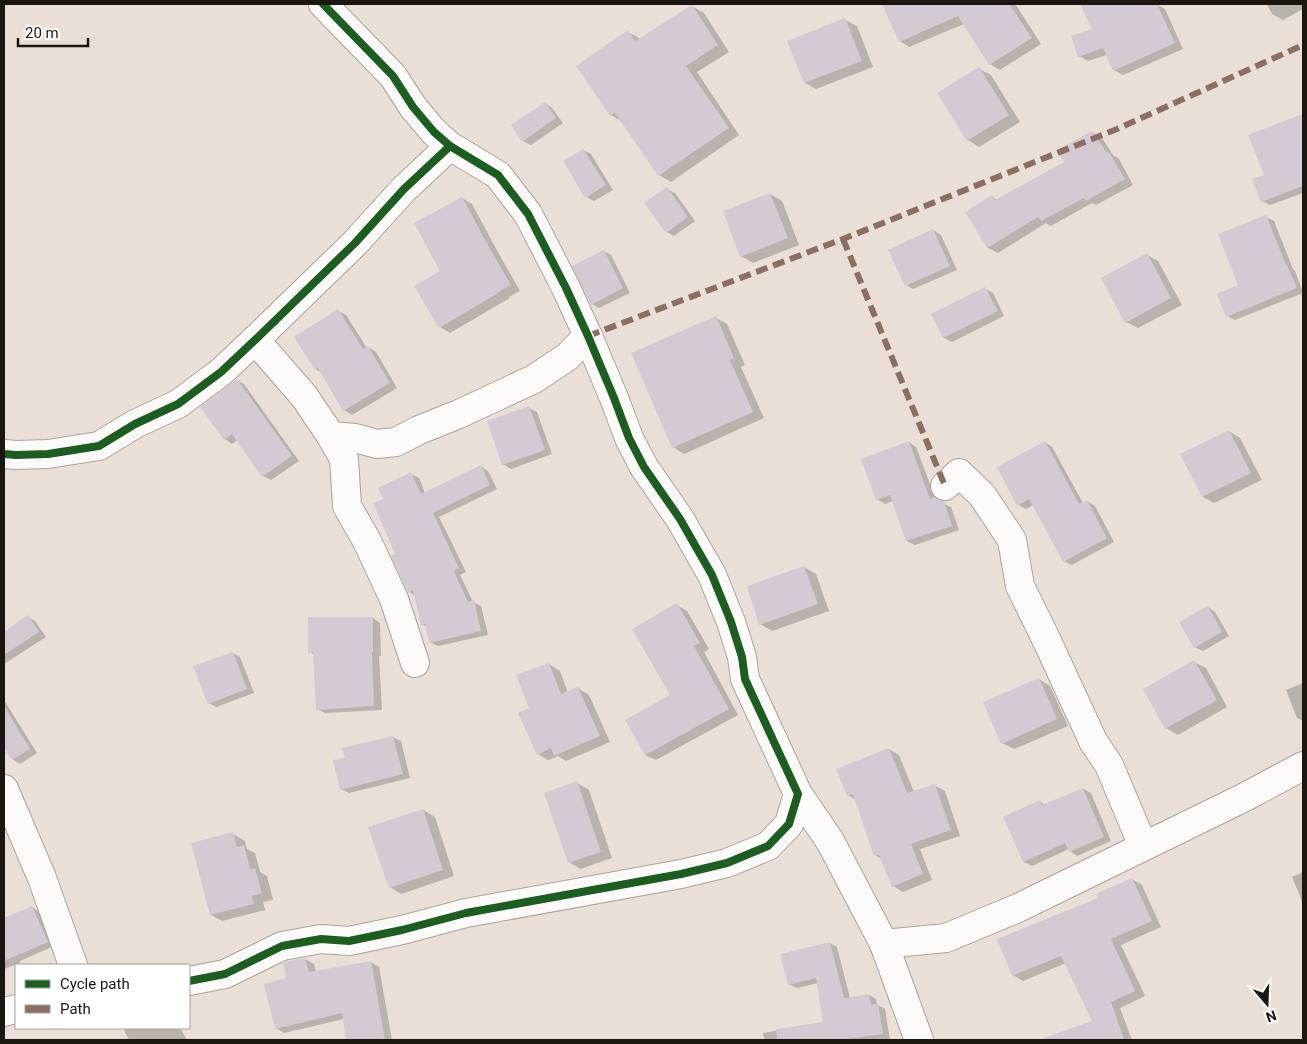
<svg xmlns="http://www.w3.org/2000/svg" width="1307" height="1044" viewBox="0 0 1307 1044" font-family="Roboto,sans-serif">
<rect width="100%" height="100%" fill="#e9dfd7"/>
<g fill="#0003">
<polygon points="883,4 1013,4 1016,5 1041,44 1000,70 990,64 964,24 909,47 900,41"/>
<polygon points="1081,4 1142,4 1145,9 1156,4 1165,9 1183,49 1123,75 1114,70 1107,55 1088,61 1079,56 1093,30"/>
<polygon points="1267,4 1303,4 1303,9 1283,20 1272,14"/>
<polygon points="692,6 704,13 729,52 697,72 739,135 671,182 659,175 623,122 611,115 628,32 641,39"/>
<polygon points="845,20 857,26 873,67 816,89 805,83"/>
<polygon points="979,69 991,75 1020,122 979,147 968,140"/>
<polygon points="545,103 552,108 563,123 531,145 523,141"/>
<polygon points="1303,115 1303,193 1270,205 1262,201 1266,175 1250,135"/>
<polygon points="1092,132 1102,138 1113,155 1119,159 1133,185 1096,205 1092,203 1051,226 1046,223 998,253 988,248 967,213 992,197 998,200 1066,162"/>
<polygon points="583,150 591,154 613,190 594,201 586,197"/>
<polygon points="667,189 675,193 695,221 674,236 667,232"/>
<polygon points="770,194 782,201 799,245 753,263 741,256"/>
<polygon points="462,198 472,204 499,254 520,291 509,297 510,298 450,333 440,327 441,271"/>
<polygon points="1266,217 1274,221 1293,269 1295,271 1303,293 1235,320 1227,316"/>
<polygon points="933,230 941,235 957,270 913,289 906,285"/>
<polygon points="603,251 611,255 630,293 599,308 592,304"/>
<polygon points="1147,255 1158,261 1182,305 1138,328 1126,322"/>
<polygon points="985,289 993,293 1004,316 952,342 944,338 933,315"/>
<polygon points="338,311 346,315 367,348 368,347 376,352 397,388 352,415 344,410 322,373 316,369"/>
<polygon points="716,318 727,324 745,365 741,367 764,418 684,454 673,447"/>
<polygon points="237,380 244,384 299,461 271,480 263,476 238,440 232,444 225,439"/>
<polygon points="529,408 537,412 552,454 511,469 503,464"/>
<polygon points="1229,431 1240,438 1262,480 1214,503 1203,497"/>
<polygon points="909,442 916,447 936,500 951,507 959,530 915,545 907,541 893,501 885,504 877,499"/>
<polygon points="1045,442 1052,447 1083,503 1087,501 1095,506 1114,542 1072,565 1064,561 1034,505 1026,509 1018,505"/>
<polygon points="480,466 488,471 497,489 439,517 466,572 460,575 473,602 481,606 488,635 438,646 430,642 427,627 422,624 416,596 409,592 397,555 384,499 411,474 419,478 425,493"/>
<polygon points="804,567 816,574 829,611 772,631 760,624"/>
<polygon points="677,605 687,611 709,649 704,652 738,715 656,760 645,755 671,695"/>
<polygon points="1208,607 1215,612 1229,636 1203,651 1195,647"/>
<polygon points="28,617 35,621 46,637 4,664 4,633"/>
<polygon points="373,618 380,623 381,656 379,656 382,710 325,713 317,709 315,655 309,652"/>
<polygon points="233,653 240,657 254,693 216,707 209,703"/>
<polygon points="1194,662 1206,668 1227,707 1178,735 1166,728"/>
<polygon points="549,664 560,671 568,693 578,688 589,695 610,742 566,761 558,756 548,760 538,754 531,709"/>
<polygon points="1039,679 1050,686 1068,726 1014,749 1002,743"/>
<polygon points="1303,683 1303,721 1297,718 1286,690"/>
<polygon points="4,700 37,753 20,764 12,759 4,745"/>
<polygon points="393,737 401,741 410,778 349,793 341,789 346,759"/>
<polygon points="889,749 899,755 914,792 934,785 945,791 960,836 920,849 932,880 903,892 893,886 883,860 875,855 856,800 848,795"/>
<polygon points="577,783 589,790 612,858 580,869 569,862"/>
<polygon points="1083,789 1091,793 1111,841 1077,856 1070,851 1069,849 1032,866 1024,862 1005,818 1040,802 1046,805"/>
<polygon points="423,810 435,817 454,876 401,894 390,887"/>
<polygon points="233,834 245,841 247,849 255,853 260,872 267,876 273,900 263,902 265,910 222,921 211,915"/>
<polygon points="1303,872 1303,904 1292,877"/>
<polygon points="1132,879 1142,885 1161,927 1121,945 1145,996 1120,1008 1132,1040 1079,1040 1074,1028 1093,1021 1066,963 1023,981 1013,975 1100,898"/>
<polygon points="32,907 39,912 54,946 20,961 20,963 4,969 4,914 5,919"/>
<polygon points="830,943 837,947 850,998 869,995 876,999 877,1005 885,1009 890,1040 764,1040 763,1033 824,1023 818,983 797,988 789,984"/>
<polygon points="305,959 314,964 316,972 371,962 379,967 392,1040 348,1040 344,1019 284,1033 276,1028 288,979"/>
<polygon points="123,1028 180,1028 187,1040 129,1040"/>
</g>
<g fill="#d3cad4">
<polygon points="882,4 1009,4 1032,38 989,65 958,16 899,42"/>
<polygon points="1080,4 1157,4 1175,43 1113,71 1103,48 1078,57 1071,36 1092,29"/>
<polygon points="692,5 718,45 686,66 729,128 658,176 615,113 610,116 576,66 628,30 635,41"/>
<polygon points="845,18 862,61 804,83 787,41"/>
<polygon points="979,67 1009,115 967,141 937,93"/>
<polygon points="545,102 556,118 522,142 511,125"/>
<polygon points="1303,114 1303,186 1261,202 1252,179 1264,175 1248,135"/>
<polygon points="1092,131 1107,153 1109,152 1125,179 1086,201 1084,198 1041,221 1038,217 987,248 965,212 992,195 995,200 1064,162 1057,150"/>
<polygon points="583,149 606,185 585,198 563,161"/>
<polygon points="667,187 688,217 666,233 644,203"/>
<polygon points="770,193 788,238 740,257 723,211"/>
<polygon points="462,197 489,247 511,285 500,291 500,292 439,328 414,286 440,271 414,223"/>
<polygon points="1266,215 1286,265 1287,265 1297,288 1226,317 1217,294 1238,285 1218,234"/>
<polygon points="933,229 950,266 905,286 888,250"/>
<polygon points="604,250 623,288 591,305 572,266"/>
<polygon points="1147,253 1171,298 1125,323 1101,278"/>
<polygon points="985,287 998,311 943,338 931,314"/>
<polygon points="338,309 363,349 368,346 390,383 343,411 318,368 315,370 294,337"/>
<polygon points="716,316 734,358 730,360 753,412 672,448 631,353"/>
<polygon points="237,379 292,456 262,477 232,434 224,440 200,407"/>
<polygon points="529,406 545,450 502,465 487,421"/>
<polygon points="1229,430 1251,473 1202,497 1180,454"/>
<polygon points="909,441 930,499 935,497 940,501 944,501 952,526 906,541 890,495 876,500 861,459"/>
<polygon points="1045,441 1079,504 1087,500 1107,538 1063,562 1029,499 1017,506 997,467"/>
<polygon points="481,465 490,485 433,513 459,568 454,571 468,602 474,600 481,631 429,643 425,624 421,625 413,590 408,593 391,556 395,554 373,503 383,499 378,488 411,472 421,494"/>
<polygon points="804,566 818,604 759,625 747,586"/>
<polygon points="677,603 700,643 694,646 729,709 645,755 625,720 670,695 632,629"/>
<polygon points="1208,606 1222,632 1194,648 1179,622"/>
<polygon points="28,615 39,632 4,655 4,632"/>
<polygon points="308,617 373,617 373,652 372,652 374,706 316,710 313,653 308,653"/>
<polygon points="233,652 247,689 208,704 193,666"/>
<polygon points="1194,660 1217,700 1165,729 1143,689"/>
<polygon points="549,663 561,694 578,687 600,736 554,756 551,748 537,755 518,713 529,708 516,675"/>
<polygon points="1039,678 1057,719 1001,744 983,702"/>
<polygon points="4,706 30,749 12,760 4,748"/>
<polygon points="393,736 403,774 340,790 333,760 345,758 342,748"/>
<polygon points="889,748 907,793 935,784 951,830 911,844 923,874 892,887 879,855 874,856 853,794 847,796 836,769"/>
<polygon points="577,781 601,852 568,863 544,793"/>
<polygon points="1083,788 1104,837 1069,852 1065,843 1023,862 1003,817 1040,800 1042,805"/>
<polygon points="423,809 443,870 389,888 368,827"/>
<polygon points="233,832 237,847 244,845 250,869 255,868 262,893 252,896 254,904 210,915 191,843"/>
<polygon points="1132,878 1152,921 1111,939 1135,991 1111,1002 1124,1040 1044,1040 1044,1038 1092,1021 1061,956 1012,976 997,939 1098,898 1096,894"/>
<polygon points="32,906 48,942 4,961 4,918"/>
<polygon points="830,942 844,998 869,994 871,1005 878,1003 883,1034 840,1040 777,1040 776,1029 823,1022 816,978 788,985 780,954"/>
<polygon points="305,958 309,972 371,961 385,1040 346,1040 342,1013 275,1029 264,984 286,978 283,963 287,961"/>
</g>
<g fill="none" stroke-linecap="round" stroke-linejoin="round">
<g stroke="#aba39d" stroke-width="30">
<g id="minor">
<polyline points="255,340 304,396 331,436 344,459 347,506 367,541 394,599 415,663"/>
<polyline points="331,436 355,438 377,444 396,442 419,430 459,414 534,379 567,357 588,336"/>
<polyline points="4,454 16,455 48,454 99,446 135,424 178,404 221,372 255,340 355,243 404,189 450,146"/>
<polyline points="945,486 959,473 982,495 1012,540 1020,586 1048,643 1093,741 1109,765 1143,846"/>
<polyline points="4,789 42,878 73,965"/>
<polyline points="798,794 830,841 884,944 919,1040"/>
<polyline points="884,944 946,938 1018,908 1243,798 1303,766"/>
<polyline points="189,981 225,974 282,946 321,939 349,941 402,930 466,913 681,874 727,863 768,846 789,824 798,794 745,679 742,657 731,622 712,575 680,519 644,467 629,438 614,398 588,336 566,288 528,214 498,175 450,146 434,132 413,107 393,76 323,4"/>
<polyline points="4,1012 16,1009"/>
</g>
</g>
<use href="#minor" stroke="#fcfaf9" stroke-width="28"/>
<g stroke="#8d6e63" stroke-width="6" stroke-dasharray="12 6" stroke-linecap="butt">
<polyline points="843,239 945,486"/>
<polyline points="588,336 843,239 1117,129 1303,45"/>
</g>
<g stroke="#fff" stroke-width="11">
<g id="cycleway">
<polyline points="4,454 16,455 48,454 99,446 135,424 178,404 221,372 255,340 355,243 404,189 450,146"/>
<polyline points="189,981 225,974 282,946 321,939 349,941 402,930 466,913 681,874 727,863 768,846 789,824 798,794 745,679 742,657 731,622 712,575 680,519 644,467 629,438 614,398 588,336 566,288 528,214 498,175 450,146 434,132 413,107 393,76 323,4"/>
</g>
</g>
<use href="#cycleway" stroke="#1b5e20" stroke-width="8"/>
</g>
<rect width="1307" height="1044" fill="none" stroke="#1c1611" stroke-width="10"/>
<rect x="15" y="964" width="175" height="65" fill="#ffffff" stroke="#a4a2a0"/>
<rect x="25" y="980" width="25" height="8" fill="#1b5e20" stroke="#a4a2a0"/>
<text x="60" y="989" font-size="15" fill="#1c1611">Cycle path</text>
<rect x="25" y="1005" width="25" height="8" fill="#8d6e63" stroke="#a4a2a0"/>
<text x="60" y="1014" font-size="15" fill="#1c1611">Path</text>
<g transform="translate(1267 1004) rotate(161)" stroke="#ffffff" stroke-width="4" paint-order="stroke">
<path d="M0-4L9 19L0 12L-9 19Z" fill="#1c1611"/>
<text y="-8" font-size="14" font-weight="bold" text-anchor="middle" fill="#1c1611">N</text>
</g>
<path d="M18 38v8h70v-8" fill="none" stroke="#1c1611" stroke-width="2.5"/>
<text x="25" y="38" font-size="15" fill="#1c1611" stroke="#ffffff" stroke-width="4" paint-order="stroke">20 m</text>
</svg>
